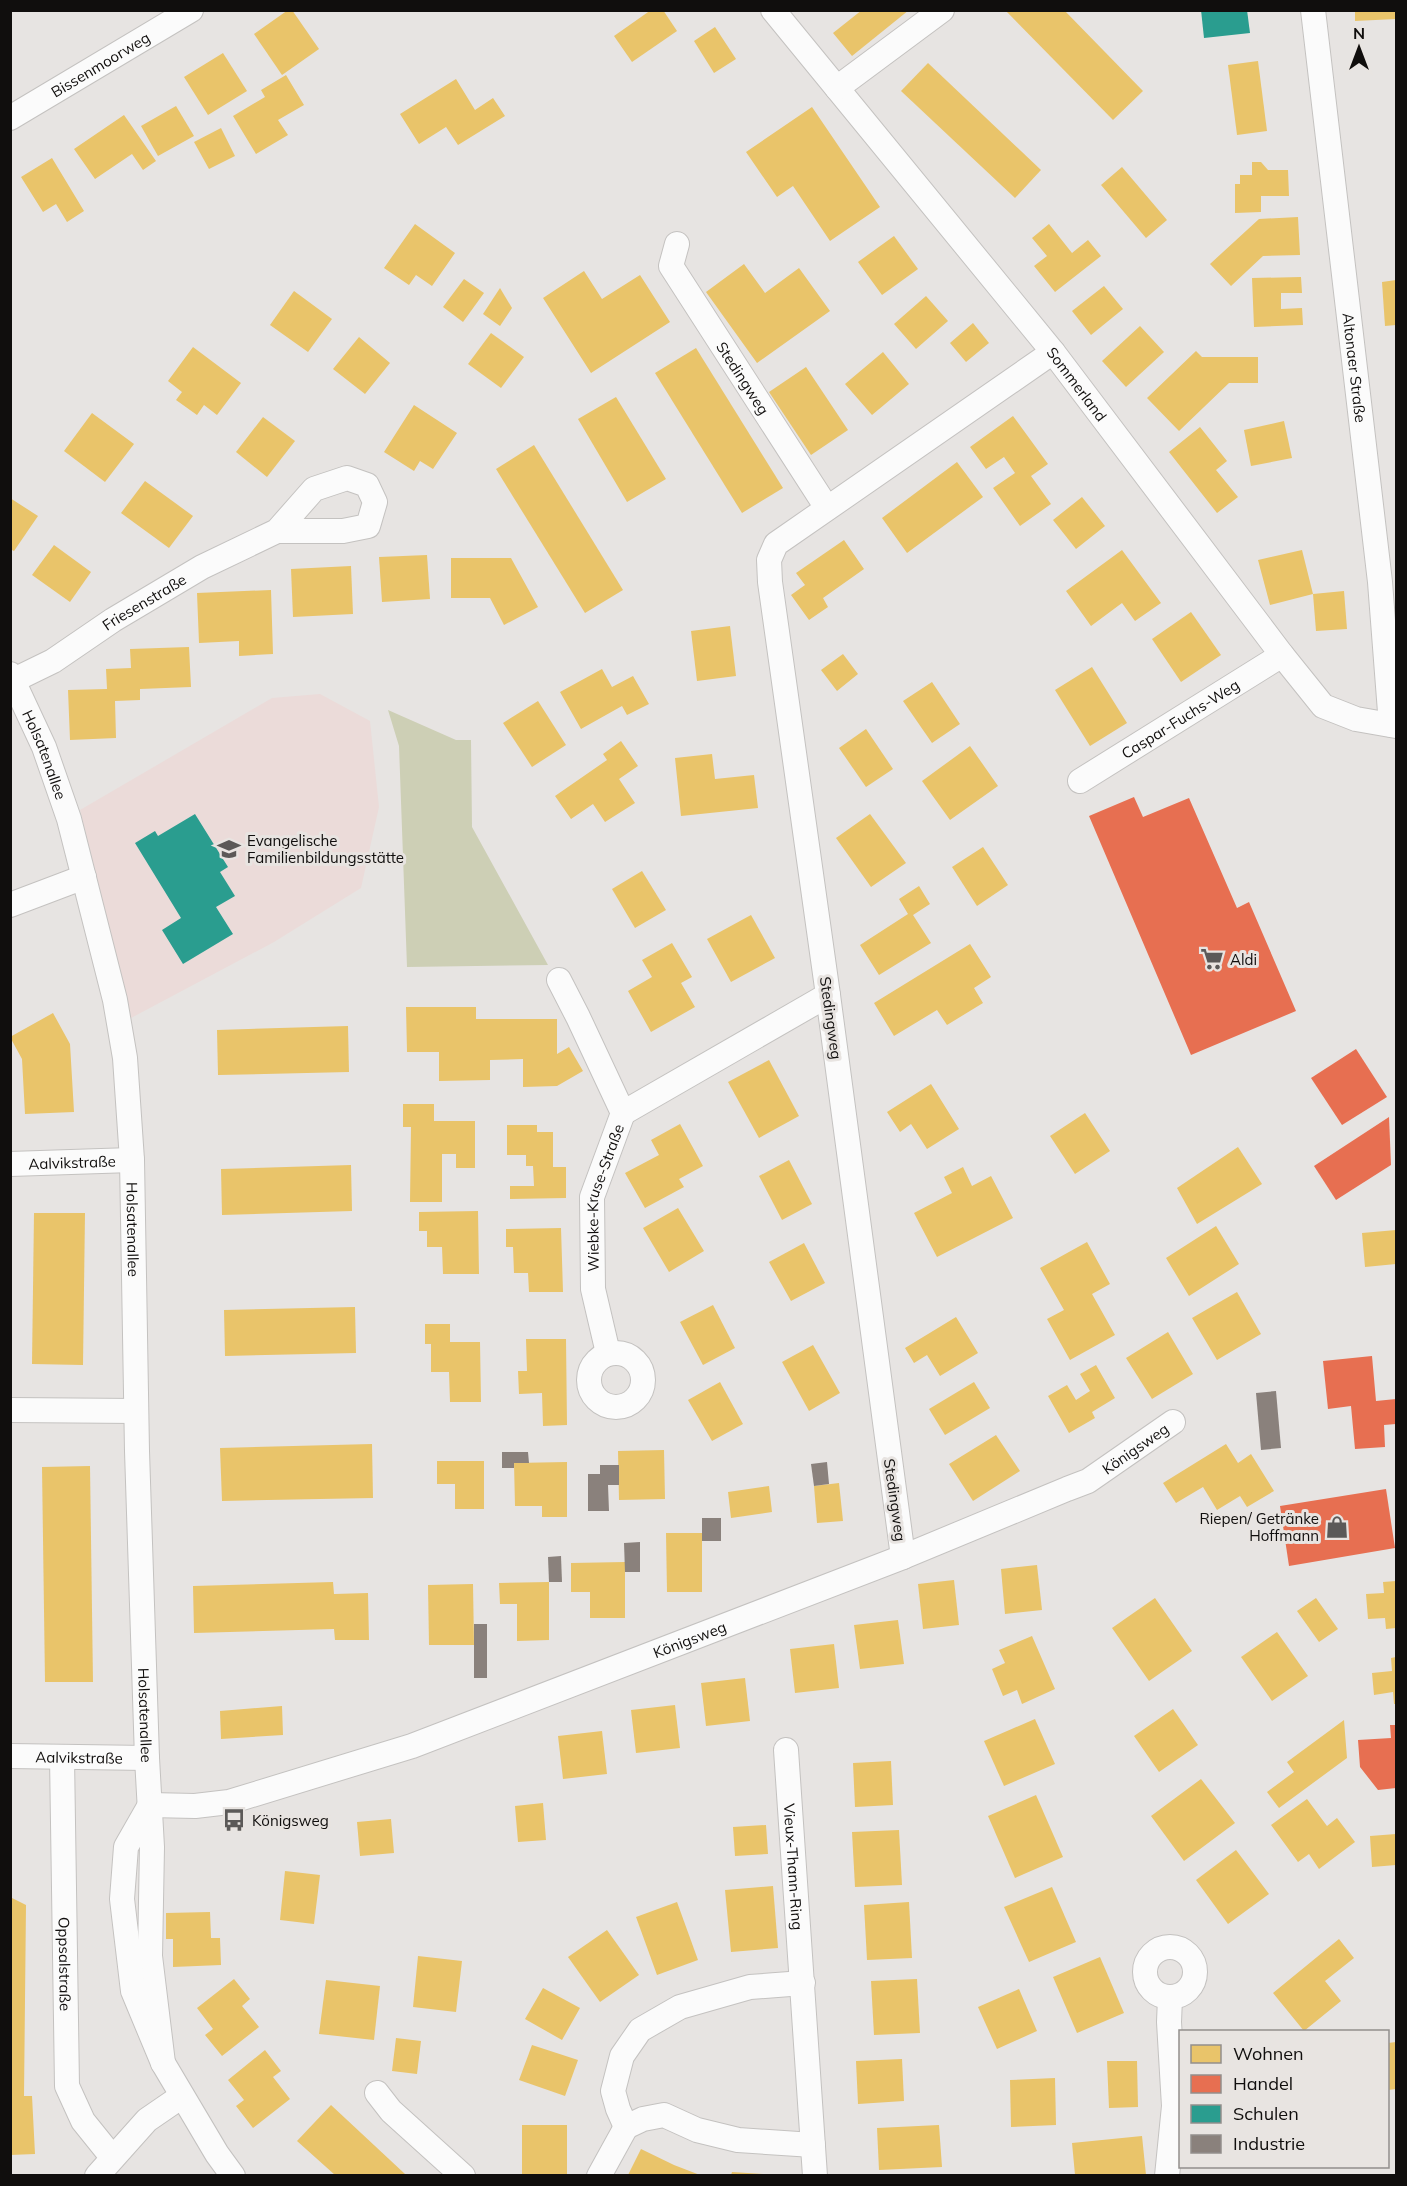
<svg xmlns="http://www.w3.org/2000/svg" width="1407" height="2186" viewBox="0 0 1407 2186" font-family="Mulish,sans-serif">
<rect width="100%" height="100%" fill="#e7e4e2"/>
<polygon fill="#ebdbd9" points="320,694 370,721 379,807 361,888 274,942 131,1018 80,810 272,698"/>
<polygon fill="#cdcfb5" points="388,710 456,740 471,740 472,827 548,965 407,967 399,746"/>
<g fill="#e9c46a">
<polygon points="288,10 292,10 319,49 282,75 254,34"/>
<polygon points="651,10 663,10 677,31 632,62 614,36"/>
<polygon points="862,10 909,10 852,56 833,33"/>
<polygon points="1005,10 1064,10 1143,91 1113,120"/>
<polygon points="1355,10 1395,10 1396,19 1355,21"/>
<polygon points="715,27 736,59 714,73 694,41"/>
<polygon points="223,53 247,91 208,115 184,77"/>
<polygon points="1258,61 1267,131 1237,135 1228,65"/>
<polygon points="928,63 1041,170 1015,198 901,91"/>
<polygon points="286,75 304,105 278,120 288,135 256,154 233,116 265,97 261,90"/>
<polygon points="456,79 475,110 493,98 505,116 458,145 446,127 419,144 400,114"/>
<polygon points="176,106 194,136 158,156 141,126"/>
<polygon points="812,107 880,207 830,241 793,186 777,197 746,152"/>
<polygon points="124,115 156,161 143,170 132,154 95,179 74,149"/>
<polygon points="221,128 235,156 209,169 194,142"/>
<polygon points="52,158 84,211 67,222 56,204 43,212 21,177"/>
<polygon points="1252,162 1261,162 1268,170 1288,170 1289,196 1261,196 1261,212 1235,213 1235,184 1240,184 1240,175 1252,175"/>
<polygon points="1122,167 1167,220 1146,238 1101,185"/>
<polygon points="1298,217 1300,255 1263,256 1231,286 1210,264 1259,219"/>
<polygon points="415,224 455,253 432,286 416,275 409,285 384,268"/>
<polygon points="1049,224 1072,253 1088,240 1101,256 1055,292 1034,266 1047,256 1032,238"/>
<polygon points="894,236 918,269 882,295 858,262"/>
<polygon points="744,264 765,293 799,268 830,311 757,363 706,292"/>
<polygon points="584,271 602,299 640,275 670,322 591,373 543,298"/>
<polygon points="1301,277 1302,293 1281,293 1281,309 1302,308 1303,325 1254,327 1252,278"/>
<polygon points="464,279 484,293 463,322 443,307"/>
<polygon points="1396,280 1396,325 1385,326 1382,282"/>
<polygon points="1104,286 1123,309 1091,335 1072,311"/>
<polygon points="500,288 512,308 500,326 483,314"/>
<polygon points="294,291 332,319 308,352 270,325"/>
<polygon points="926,296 948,321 916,349 894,324"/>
<polygon points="973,323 989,343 966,362 950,343"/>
<polygon points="1140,326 1164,352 1126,387 1102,361"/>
<polygon points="491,333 524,357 501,388 468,364"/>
<polygon points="359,337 390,363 365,394 333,369"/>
<polygon points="193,347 241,383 217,415 204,405 197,415 176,400 182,392 168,381"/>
<polygon points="696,348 783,488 742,513 655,373"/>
<polygon points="1196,351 1202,357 1258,357 1258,383 1229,383 1179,431 1147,398"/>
<polygon points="883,352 909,384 872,415 845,384"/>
<polygon points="806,367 848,430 811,455 769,392"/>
<polygon points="616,397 666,479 627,502 578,419"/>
<polygon points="414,405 457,433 433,469 420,461 414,471 384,452"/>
<polygon points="92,413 134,444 105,482 64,451"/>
<polygon points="1013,416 1048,464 1031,476 1051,504 1020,526 993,488 1015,473 1004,457 986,469 970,447"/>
<polygon points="263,417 295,441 267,477 236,452"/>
<polygon points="1284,421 1292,458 1251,466 1244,430"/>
<polygon points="1200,427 1227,461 1216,470 1238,497 1217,513 1169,452"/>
<polygon points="534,445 623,590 585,613 496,469"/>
<polygon points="957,462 983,497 907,553 882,518"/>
<polygon points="145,481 193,516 169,548 121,513"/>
<polygon points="1082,497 1105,526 1076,549 1053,520"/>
<polygon points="10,498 38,516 14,551 10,549"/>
<polygon points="844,540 864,569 823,598 828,607 809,620 791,595 805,585 796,573"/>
<polygon points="54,545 91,572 70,602 32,575"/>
<polygon points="1122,550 1161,603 1135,621 1122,603 1091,626 1066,591"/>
<polygon points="1302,550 1313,594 1270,605 1258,560"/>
<polygon points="427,555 430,599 382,602 379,557"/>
<polygon points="451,558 511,558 538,607 504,625 490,598 451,598"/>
<polygon points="351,566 353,614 293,617 291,569"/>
<polygon points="271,590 273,654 239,656 239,641 199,643 197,593"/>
<polygon points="1344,591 1347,629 1316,631 1313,594"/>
<polygon points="1191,612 1221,655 1181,682 1152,639"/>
<polygon points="730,626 736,676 697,681 691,631"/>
<polygon points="189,647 191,687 140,689 140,700 115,701 116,738 70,740 68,690 107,689 106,669 131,668 130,649"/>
<polygon points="843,654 858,674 837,691 821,670"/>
<polygon points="1092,667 1127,723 1090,746 1055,690"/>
<polygon points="602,669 612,687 633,676 649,704 627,715 622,706 581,729 560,692"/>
<polygon points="932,682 960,724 932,743 903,701"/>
<polygon points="538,701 566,745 532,767 503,723"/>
<polygon points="866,729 893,769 866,787 839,748"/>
<polygon points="621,741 638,766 619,779 635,803 605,822 593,804 571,819 555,796 607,760 603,754"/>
<polygon points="970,746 998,786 950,820 922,781"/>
<polygon points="712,754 715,779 754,775 758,808 681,816 675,758"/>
<polygon points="870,814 906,863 871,887 836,838"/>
<polygon points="983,847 1008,885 977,906 952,867"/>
<polygon points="642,871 666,910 635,928 612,889"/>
<polygon points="919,886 930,904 913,915 931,943 879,975 860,945 908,914 899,899"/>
<polygon points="751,915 775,958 731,982 707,939"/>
<polygon points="672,943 692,977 681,983 695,1007 651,1032 628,991 652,977 642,960"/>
<polygon points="970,944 991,977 974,988 983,1003 947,1025 937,1010 894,1036 874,1003"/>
<polygon points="406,1007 476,1007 476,1019 557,1019 557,1054 569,1047 583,1071 557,1086 523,1087 523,1059 490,1060 490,1080 439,1081 439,1052 407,1052"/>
<polygon points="53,1013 70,1044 74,1112 25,1114 22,1059 10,1037"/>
<polygon points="348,1026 349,1072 218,1075 217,1030"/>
<polygon points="769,1060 799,1116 759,1138 728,1082"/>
<polygon points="931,1084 959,1129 927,1149 911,1124 900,1132 887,1112"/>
<polygon points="403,1104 434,1104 434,1121 475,1121 475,1168 456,1168 456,1154 442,1154 442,1202 410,1202 411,1127 403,1127"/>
<polygon points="1085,1113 1110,1151 1075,1174 1050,1136"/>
<polygon points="680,1124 703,1166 679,1179 684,1187 645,1208 625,1173 659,1155 651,1140"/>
<polygon points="507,1125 537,1125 537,1132 553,1132 553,1167 566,1167 566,1198 510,1199 510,1186 534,1186 533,1166 526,1166 526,1155 507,1155"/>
<polygon points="1238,1147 1262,1184 1197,1224 1177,1188"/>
<polygon points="789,1160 812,1204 782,1220 759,1176"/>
<polygon points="351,1165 352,1211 222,1215 221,1169"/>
<polygon points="963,1167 972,1186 991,1176 1013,1218 937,1257 914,1213 952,1193 944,1177"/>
<polygon points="678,1208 704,1251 669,1272 643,1228"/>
<polygon points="478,1211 479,1274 443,1274 442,1247 427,1247 427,1231 419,1231 419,1212"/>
<polygon points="34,1213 85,1213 83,1365 32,1364"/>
<polygon points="1216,1226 1239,1264 1189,1296 1166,1258"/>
<polygon points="561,1228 563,1292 529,1292 528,1273 514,1273 513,1247 506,1247 506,1229"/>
<polygon points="1396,1230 1396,1264 1365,1267 1362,1233"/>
<polygon points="1087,1242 1110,1284 1092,1294 1115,1335 1070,1360 1047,1319 1064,1310 1040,1268"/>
<polygon points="804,1243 825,1283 791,1301 769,1262"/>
<polygon points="1237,1292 1261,1334 1217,1360 1192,1318"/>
<polygon points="713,1305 735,1348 703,1365 680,1322"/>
<polygon points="355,1307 356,1353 225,1356 224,1310"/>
<polygon points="956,1317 978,1353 940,1376 927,1355 914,1363 905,1348"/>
<polygon points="425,1324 450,1324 450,1342 480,1342 481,1402 450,1402 449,1372 431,1372 431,1344 425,1344"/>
<polygon points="1168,1332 1193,1374 1152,1399 1126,1358"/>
<polygon points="526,1339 566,1339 567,1425 543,1426 542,1393 519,1394 518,1371 527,1371"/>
<polygon points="813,1345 840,1393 809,1411 782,1362"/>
<polygon points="1096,1365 1115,1398 1092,1412 1095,1418 1069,1433 1048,1396 1067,1385 1076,1400 1090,1391 1080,1374"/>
<polygon points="720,1382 743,1424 712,1441 688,1400"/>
<polygon points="974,1382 990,1408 945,1435 929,1409"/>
<polygon points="996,1435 1020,1471 973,1501 949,1464"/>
<polygon points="372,1444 373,1498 222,1501 220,1448"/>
<polygon points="1226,1444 1238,1463 1251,1454 1274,1491 1247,1507 1240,1496 1217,1510 1203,1487 1176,1503 1163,1483"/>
<polygon points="664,1450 665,1499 619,1500 618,1451"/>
<polygon points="437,1461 484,1461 484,1509 455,1509 455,1484 437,1484"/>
<polygon points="567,1462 567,1517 542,1517 542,1506 515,1506 514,1463"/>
<polygon points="90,1466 93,1682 45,1682 42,1467"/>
<polygon points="839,1483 843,1521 817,1523 814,1486"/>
<polygon points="769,1486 772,1512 731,1518 728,1492"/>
<polygon points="666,1533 702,1533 702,1592 667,1592"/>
<polygon points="625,1562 625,1618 590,1618 590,1592 571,1592 571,1563"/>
<polygon points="1037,1565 1042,1610 1005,1614 1001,1569"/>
<polygon points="954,1580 959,1625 923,1629 918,1584"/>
<polygon points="1396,1581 1396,1628 1386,1629 1385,1618 1368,1619 1366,1594 1384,1593 1383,1582"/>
<polygon points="333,1582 334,1594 368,1593 369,1640 335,1640 334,1629 194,1633 193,1586"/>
<polygon points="549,1582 549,1640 517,1641 517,1604 500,1604 499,1583"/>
<polygon points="473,1584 474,1645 429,1645 428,1585"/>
<polygon points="1155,1598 1192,1651 1149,1681 1112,1628"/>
<polygon points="1316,1598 1338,1629 1319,1642 1297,1611"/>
<polygon points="898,1620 904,1664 860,1669 854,1625"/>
<polygon points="1277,1632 1308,1676 1272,1701 1241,1657"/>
<polygon points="1032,1636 1055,1689 1022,1704 1017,1690 1003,1696 992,1669 1005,1663 999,1650"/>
<polygon points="834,1644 839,1688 795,1693 790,1649"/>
<polygon points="1396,1657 1396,1704 1394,1704 1393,1692 1374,1695 1372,1673 1392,1671 1391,1658"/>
<polygon points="745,1678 750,1721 706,1726 701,1683"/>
<polygon points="675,1705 680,1748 636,1753 631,1710"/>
<polygon points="282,1706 283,1735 221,1739 220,1711"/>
<polygon points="1173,1709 1198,1745 1159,1772 1134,1736"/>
<polygon points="1035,1719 1055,1764 1004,1786 984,1741"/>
<polygon points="1344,1720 1347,1758 1279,1808 1267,1792 1294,1772 1287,1762"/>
<polygon points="602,1731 607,1774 563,1779 558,1736"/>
<polygon points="891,1761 893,1805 855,1807 853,1763"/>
<polygon points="1201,1779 1235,1823 1184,1861 1151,1816"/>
<polygon points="1036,1795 1063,1857 1015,1878 988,1816"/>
<polygon points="1307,1799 1327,1826 1337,1818 1355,1842 1319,1869 1309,1854 1298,1862 1271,1825"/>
<polygon points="543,1803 546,1840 518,1842 515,1806"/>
<polygon points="391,1819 394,1853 360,1856 357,1822"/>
<polygon points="766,1825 768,1854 735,1856 733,1827"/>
<polygon points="899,1830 902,1885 855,1887 852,1832"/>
<polygon points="1396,1834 1396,1865 1372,1867 1370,1836"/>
<polygon points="1236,1850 1269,1894 1228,1924 1196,1880"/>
<polygon points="285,1871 320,1875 314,1924 280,1920"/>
<polygon points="773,1886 778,1948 731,1952 725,1890"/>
<polygon points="1052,1887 1076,1942 1029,1962 1004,1907"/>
<polygon points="10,1897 26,1905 24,2096 32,2096 35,2154 10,2155"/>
<polygon points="677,1902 698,1960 657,1975 636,1917"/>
<polygon points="909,1902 912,1958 867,1960 864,1905"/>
<polygon points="210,1912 211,1938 220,1938 221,1965 173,1967 173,1939 166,1939 166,1913"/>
<polygon points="607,1930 639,1975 600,2002 568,1957"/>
<polygon points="1339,1939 1354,1958 1325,1981 1341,2001 1304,2031 1273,1993"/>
<polygon points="418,1956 462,1961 456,2012 413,2007"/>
<polygon points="1100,1957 1124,2013 1077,2033 1053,1977"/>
<polygon points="234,1979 250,1999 242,2006 259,2027 222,2056 205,2035 213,2029 197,2008"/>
<polygon points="917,1979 920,2033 874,2035 871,1981"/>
<polygon points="326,1980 380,1986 374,2040 319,2034"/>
<polygon points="543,1988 580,2008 562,2040 525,2019"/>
<polygon points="1019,1989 1037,2031 997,2049 978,2007"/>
<polygon points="396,2038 421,2041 417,2074 392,2071"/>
<polygon points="1396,2042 1396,2089 1388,2090 1388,2043"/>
<polygon points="532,2045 578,2060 565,2096 519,2080"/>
<polygon points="265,2050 281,2071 273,2077 290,2099 253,2128 236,2106 244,2100 228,2080"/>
<polygon points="902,2059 904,2101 858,2104 856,2061"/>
<polygon points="1107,2061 1137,2061 1138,2107 1109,2108"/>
<polygon points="1055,2078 1056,2125 1011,2127 1010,2080"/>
<polygon points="331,2105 405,2174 404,2175 335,2175 297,2141"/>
<rect x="522" y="2125" width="45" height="50"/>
<polygon points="939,2125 942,2167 879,2170 877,2128"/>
<polygon points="1142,2136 1146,2175 1075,2175 1072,2143"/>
<polygon points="641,2149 674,2165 700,2175 628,2175"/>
<polygon points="732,2172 763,2174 763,2175 731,2175"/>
</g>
<g fill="#e76f51">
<polygon points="1134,797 1143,817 1189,798 1237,908 1249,902 1296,1011 1191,1055 1089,816"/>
<polygon points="1356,1049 1387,1097 1342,1125 1311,1078"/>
<polygon points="1389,1117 1391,1165 1336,1200 1314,1166"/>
<polygon points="1372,1356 1376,1401 1396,1399 1396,1424 1384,1425 1385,1447 1355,1449 1351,1406 1328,1409 1323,1361"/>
<polygon points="1386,1489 1395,1548 1289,1566 1280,1506"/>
<polygon points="1390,1725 1396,1725 1396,1788 1378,1790 1360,1767 1358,1740 1391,1738"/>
</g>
<g fill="#2a9d8f">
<polygon points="1201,10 1247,10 1250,33 1204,38"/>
<polygon points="195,814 228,867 220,872 235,896 216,907 233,934 183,964 162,930 181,918 135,843 155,831 158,836"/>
</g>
<g fill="#8a817c">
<polygon points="1276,1391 1281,1448 1261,1450 1256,1393"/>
<polygon points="502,1452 528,1452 529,1463 514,1463 514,1468 502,1468"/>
<polygon points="827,1462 829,1484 814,1486 811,1464"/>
<polygon points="600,1465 619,1465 619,1485 608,1485 609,1511 588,1511 588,1474 600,1474"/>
<rect x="702" y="1518" width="19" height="23"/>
<polygon points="640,1542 640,1572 625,1572 624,1543"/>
<polygon points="561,1556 562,1582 549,1582 548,1557"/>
<rect x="474" y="1624" width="13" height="54"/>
</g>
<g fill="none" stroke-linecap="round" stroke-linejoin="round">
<g stroke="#c4c2c0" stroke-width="26">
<g id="street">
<path id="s1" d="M773,10l280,342 229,303 41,51 33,13 40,7"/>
<path id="s2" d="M1313,10l67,572 11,143"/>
<polyline points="837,88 942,10"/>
<path id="s3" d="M10,118l181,-108"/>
<path id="s4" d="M677,244l-6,22 156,242"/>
<path id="s5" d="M10,674l34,73 25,72 46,181 10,58 7,102 5,291 10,307 5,89 -2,109 13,107"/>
<path id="s6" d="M14,680l39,-19 60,-41 89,-53 75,-36h66l25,-5 7,-24 -8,-17 -20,-7 -33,11 -37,42"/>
<path id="s7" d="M1080,781l202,-126"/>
<polyline points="10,905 84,877"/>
<polyline points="559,980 578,1017 623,1113 828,995"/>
<path id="s8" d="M10,1164l122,-4"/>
<circle cx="616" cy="1380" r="27"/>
<path id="s9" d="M608,1353l-15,-64 -1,-92 31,-84"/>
<polyline points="10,1410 136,1411"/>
<polyline points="903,1557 828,995 770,582 769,560 776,544 1053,352"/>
<path id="s10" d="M786,1750l29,426"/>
<path id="s11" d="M10,1756l137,2"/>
<path id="s12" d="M62,1757l5,329 16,35 29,36"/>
<path id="s13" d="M150,1805l45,1 34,-4 183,-56 491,-189 164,-68 21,-8 85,-59"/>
<polyline points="150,1805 126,1847 122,1899 133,1991 163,2063 217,2154 233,2176"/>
<circle cx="1170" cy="1972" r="25"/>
<polyline points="803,1983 750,1987 680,2007 640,2030 622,2056 613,2091 618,2109 626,2127 643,2119 664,2115 697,2130 738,2140 813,2145"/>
<polyline points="377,2093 391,2111 463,2176"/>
<polyline points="97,2176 147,2120 182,2096"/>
<polyline points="599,2176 626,2127"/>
<polyline points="1167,2176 1174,2106 1169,2022 1170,1998"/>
</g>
</g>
<use href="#street" stroke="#fbfbfb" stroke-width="24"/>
</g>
<defs>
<g id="school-bare" transform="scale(1.8)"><path d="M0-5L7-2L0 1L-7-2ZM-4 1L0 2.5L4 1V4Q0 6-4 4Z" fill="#5b5958" stroke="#e8e4e1" stroke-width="2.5" paint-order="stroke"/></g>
<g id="supermarket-bare" transform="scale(1.8)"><path d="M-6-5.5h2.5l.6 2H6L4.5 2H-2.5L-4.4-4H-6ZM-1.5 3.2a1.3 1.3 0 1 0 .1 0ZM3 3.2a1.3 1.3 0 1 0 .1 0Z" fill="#5b5958" stroke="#e8e4e1" stroke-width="2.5" paint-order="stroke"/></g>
<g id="shop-bare" transform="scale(1.8)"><path d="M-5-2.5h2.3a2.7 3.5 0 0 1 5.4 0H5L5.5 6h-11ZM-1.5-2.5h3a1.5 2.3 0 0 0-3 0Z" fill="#5b5958" stroke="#e8e4e1" stroke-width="2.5" paint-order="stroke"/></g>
<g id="bus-bare" transform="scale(1.8)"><path d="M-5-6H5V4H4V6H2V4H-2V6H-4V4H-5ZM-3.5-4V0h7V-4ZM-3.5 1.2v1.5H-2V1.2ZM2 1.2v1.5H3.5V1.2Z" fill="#5b5958" stroke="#e8e4e1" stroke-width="2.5" paint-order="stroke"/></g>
</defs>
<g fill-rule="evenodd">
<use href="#school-bare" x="229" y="849"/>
<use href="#supermarket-bare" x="1212" y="959"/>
<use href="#shop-bare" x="1337" y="1527"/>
<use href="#bus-bare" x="234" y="1820"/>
</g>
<g text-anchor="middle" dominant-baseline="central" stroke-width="6" stroke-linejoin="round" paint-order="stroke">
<g font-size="15" fill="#100e0d" stroke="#e8e4e1">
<text stroke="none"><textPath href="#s3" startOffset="105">Bissenmoorweg</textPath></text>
<text stroke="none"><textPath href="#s2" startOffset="360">Altonaer Straße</textPath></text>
<text stroke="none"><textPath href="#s4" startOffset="156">Stedingweg</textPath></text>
<text stroke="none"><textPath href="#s1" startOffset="482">Sommerland</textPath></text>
<text stroke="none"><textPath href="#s6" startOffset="152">Friesenstraße</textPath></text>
<text stroke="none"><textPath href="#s7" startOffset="118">Caspar-Fuchs-Weg</textPath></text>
<text stroke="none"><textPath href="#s5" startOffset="88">Holsatenallee</textPath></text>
<text transform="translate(831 1018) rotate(82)">Stedingweg</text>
<text stroke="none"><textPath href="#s8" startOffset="62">Aalvikstraße</textPath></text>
<text stroke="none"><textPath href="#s9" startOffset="159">Wiebke-Kruse-Straße</textPath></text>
<text stroke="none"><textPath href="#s5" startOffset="574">Holsatenallee</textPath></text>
<text stroke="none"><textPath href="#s13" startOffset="1054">Königsweg</textPath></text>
<text transform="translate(895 1500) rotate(82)">Stedingweg</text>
<text stroke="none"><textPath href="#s13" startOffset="568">Königsweg</textPath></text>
<text stroke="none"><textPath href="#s5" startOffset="1060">Holsatenallee</textPath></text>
<text stroke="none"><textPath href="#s11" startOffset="69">Aalvikstraße</textPath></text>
<text stroke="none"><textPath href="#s10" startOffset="117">Vieux-Thann-Ring</textPath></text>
<text stroke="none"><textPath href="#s12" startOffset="207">Oppsalstraße</textPath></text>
</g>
<g font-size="15" fill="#100e0d" stroke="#e8e4e1" text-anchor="start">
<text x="247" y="840">Evangelische<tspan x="247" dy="17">Familienbildungsstätte</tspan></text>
<text x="1230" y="959">Aldi</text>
<text x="1319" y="1518" text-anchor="end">Riepen/ Getränke<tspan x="1319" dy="17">Hoffmann</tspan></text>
<text x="252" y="1820">Königsweg</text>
</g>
</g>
<rect width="1407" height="2186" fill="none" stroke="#100e0d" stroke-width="24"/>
<rect x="1179" y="2030" width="210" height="138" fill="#e8e4e1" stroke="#928e8c" stroke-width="1.5"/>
<rect x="1191" y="2045" width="30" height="18" fill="#e9c46a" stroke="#928e8c" stroke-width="1.5"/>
<text x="1233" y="2060" font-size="18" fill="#100e0d">Wohnen</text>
<rect x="1191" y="2075" width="30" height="18" fill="#e76f51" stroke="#928e8c" stroke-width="1.5"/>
<text x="1233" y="2090" font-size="18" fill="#100e0d">Handel</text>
<rect x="1191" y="2105" width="30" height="18" fill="#2a9d8f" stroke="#928e8c" stroke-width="1.5"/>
<text x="1233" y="2120" font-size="18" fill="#100e0d">Schulen</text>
<rect x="1191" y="2135" width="30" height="18" fill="#8a817c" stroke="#928e8c" stroke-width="1.5"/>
<text x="1233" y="2150" font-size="18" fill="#100e0d">Industrie</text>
<g transform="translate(1359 48)" stroke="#e8e4e1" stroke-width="4.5" paint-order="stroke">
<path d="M0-4.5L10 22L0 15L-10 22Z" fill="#100e0d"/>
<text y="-9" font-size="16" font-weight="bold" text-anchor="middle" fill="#100e0d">N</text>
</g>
</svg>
